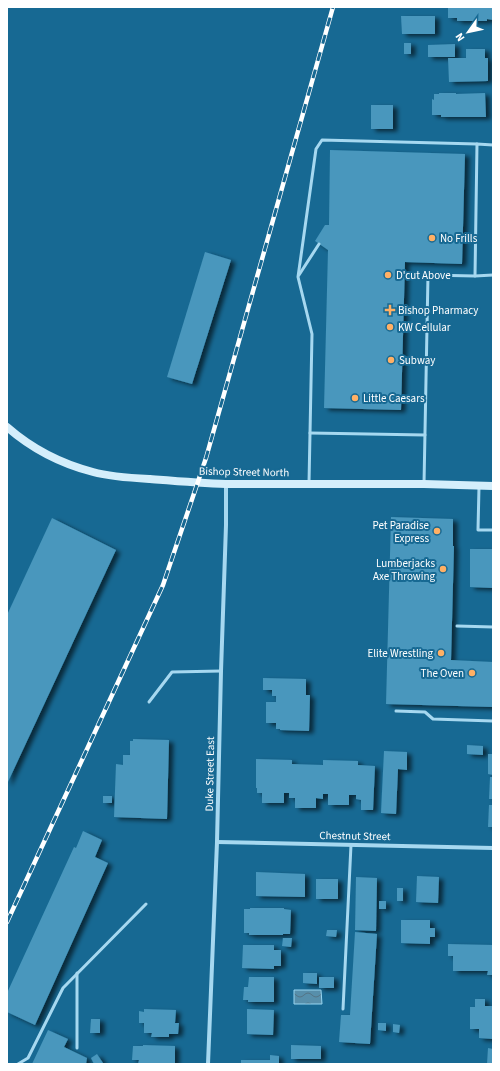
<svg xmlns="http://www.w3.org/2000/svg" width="500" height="1071" viewBox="0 0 500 1071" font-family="'Source Sans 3',sans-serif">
<defs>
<pattern id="water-waves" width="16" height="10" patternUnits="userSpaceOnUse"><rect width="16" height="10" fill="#578fab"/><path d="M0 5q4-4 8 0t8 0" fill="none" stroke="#537485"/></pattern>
<filter id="shadow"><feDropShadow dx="4.5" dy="2.5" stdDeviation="2" flood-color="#0009"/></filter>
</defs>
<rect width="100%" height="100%" fill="#176993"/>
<polygon fill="url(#water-waves)" stroke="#98d7f3" points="294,990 321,990 322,1004 294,1004"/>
<g fill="#4897bd" filter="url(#shadow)">
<polygon points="448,7 493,7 493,20 487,19 487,21 457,21 457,18 448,18"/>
<polygon points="401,16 435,16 435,34 402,34"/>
<rect x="404" y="43" width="7" height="11"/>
<polygon points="455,44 455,57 428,57 428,45"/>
<polygon points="466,49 485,49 485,58 488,58 488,81 449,82 448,58 466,58"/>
<polygon points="439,93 456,93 456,94 485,93 486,117 441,117 441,115 432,115 432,99 434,100 434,94 439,94"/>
<rect x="371" y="105" width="22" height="24"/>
<polygon points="330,150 465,154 462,264 405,262 401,410 324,408 328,250 315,241 325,225 329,225"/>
<polygon points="205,252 231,260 192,384 167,377"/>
<polygon points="391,517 453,519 453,546 454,546 451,660 493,662 493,707 386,704"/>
<polygon points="52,518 116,550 7,784 7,615"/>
<polygon points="470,549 493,549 493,588 470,587"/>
<polygon points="263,678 306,679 306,695 310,695 309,731 280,730 280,729 276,729 276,723 266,723 266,702 276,702 276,696 272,696 272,690 263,690"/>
<polygon points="133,739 169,740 167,819 114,817 116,764 123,765 123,755 130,755 130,741 133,741"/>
<polygon points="467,745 483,746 483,755 467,754"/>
<polygon points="384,751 407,752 407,770 398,769 396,814 381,813"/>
<polygon points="488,754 493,754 493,775 488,774"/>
<polygon points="256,759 292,760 292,764 323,765 323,760 358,761 358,765 375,766 373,810 361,810 361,800 356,799 356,795 349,795 349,805 328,805 328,794 323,794 323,799 316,798 316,808 295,808 295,798 289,798 289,793 284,793 284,803 262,803 262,793 257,793 257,788 256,788"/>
<polygon points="490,777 493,777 493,799 489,799"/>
<rect x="103" y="796" width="9" height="7"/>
<polygon points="489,805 493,805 493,827 488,827"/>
<polygon points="83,831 102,840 95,857 108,863 35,1025 7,1012 7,993 74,847 76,848"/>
<polygon points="256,872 305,874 305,897 256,896"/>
<polygon points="417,876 439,877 438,903 416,902"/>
<polygon points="356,877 377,878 376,931 355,930"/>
<rect x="316" y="879" width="22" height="20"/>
<rect x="397" y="888" width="6" height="13"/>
<rect x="379" y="901" width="7" height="8"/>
<polygon points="250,908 284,908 284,909 291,910 290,934 283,934 283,935 249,935 249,933 244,933 244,909 250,909"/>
<polygon points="401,920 430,920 430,928 435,928 435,937 430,937 430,944 401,943"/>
<polygon points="327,930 337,930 336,937 326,936"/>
<polygon points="355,932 377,934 370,1044 339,1042 341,1015 350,1015"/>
<polygon points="283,938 292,938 291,947 282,946"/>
<polygon points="448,944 493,945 493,975 487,975 488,971 453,971 453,956 448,956"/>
<polygon points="243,945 274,945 274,950 281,950 281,966 274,966 274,969 242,968"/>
<polygon points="303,973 317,973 317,984 303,983"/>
<polygon points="249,977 274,977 274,1002 248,1002 248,1000 243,1000 244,987 248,987"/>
<rect x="319" y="977" width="15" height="11"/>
<polygon points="475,999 485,999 485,1006 493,1006 493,1039 479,1038 479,1029 470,1029 470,1007 475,1007"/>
<polygon points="144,1009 176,1010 175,1023 179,1023 178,1034 169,1034 169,1037 151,1037 152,1033 144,1033 144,1023 139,1023 139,1011 144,1012"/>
<polygon points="247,1009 274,1010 273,1035 247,1034"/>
<polygon points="91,1019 100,1019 100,1033 90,1033"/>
<polygon points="378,1023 386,1023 386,1031 378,1030"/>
<polygon points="393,1024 400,1025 399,1033 393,1032"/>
<polygon points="48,1030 68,1039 64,1047 87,1058 86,1064 32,1064"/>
<polygon points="143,1045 175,1046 175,1064 138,1064 139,1060 132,1060 133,1046 143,1046"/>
<polygon points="291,1045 321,1046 321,1059 291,1059"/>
<polygon points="488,1048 493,1049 493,1064 487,1064"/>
<polygon points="97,1054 103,1063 101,1064 94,1064 91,1058"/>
<polygon points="270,1055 279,1056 279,1064 241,1064 241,1060 270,1060"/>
</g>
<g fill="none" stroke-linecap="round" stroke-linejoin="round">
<g stroke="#a6d8f0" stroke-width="3">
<polyline points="299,275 319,244"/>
<polyline points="475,276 477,144 493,145"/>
<polyline points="310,433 425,435"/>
<polyline points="309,483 312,334 298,277 316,149 322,140 477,144"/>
<polyline points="424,484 428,275 475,276 493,275"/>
<polyline points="479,487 478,530 493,530"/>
<polyline points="457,626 493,627"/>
<polyline points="149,702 172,672 221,671"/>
<polyline points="396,711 425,712 433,719 493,721"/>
<polyline points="343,1009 351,845"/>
<polyline points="77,1048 77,973"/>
<polyline points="18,1064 28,1058 63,988 146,904"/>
</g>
<g stroke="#a6d8f0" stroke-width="4">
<polyline points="217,842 493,848"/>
<polyline points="208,1064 217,842 221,671 226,525 226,484"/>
</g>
<path stroke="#d4eefb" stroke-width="8" d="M7,427c24,21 55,37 86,45 18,5 38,6 57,7 26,2 51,4 76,5h198l69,2"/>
<g stroke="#fff" stroke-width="4.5">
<polyline id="rail" points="7,922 163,585 206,458 333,7"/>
</g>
<use href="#rail" stroke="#176993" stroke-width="3" stroke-dasharray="9" stroke-linecap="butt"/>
</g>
<g fill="#ffb065" stroke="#176993" stroke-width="1.5">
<circle cx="432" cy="238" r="4"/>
<circle cx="388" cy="275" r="4"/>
<path d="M388 304h4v4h4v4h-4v4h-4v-4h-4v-4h4z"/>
<circle cx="390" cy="327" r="4"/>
<circle cx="391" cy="360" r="4"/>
<circle cx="355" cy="398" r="4"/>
<circle cx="437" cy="531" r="4"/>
<circle cx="443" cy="569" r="4"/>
<circle cx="441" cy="653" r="4"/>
<circle cx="472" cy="673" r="4"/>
</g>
<g text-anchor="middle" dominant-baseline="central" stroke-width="4" stroke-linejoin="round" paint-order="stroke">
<g font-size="11" fill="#fff" stroke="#176993" text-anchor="start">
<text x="440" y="238">No Frills</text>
<text x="396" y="275">D'cut Above</text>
<text x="398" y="310">Bishop Pharmacy</text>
<text x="398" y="327">KW Cellular</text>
<text x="399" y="360">Subway</text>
<text x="363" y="398">Little Caesars</text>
<text x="429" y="525" text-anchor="end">Pet Paradise<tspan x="429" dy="13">Express</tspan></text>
<text x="435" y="563" text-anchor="end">Lumberjacks<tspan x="435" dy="13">Axe Throwing</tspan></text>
<text x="433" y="653" text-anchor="end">Elite Wrestling</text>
<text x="464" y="673" text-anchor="end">The Oven</text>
</g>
<g font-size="11" fill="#fff" stroke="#176993">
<text transform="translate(244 472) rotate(1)">Bishop Street North</text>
<text transform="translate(210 774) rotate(-89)">Duke Street East</text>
<text transform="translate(355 836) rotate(1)">Chestnut Street</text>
</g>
</g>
<rect width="500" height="1071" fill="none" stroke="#ffffff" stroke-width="16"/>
<g transform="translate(468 32) rotate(237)" stroke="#176993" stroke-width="3" paint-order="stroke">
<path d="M0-3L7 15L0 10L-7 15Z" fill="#ffffff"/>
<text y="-6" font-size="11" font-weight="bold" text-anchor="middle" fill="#ffffff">N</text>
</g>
</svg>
